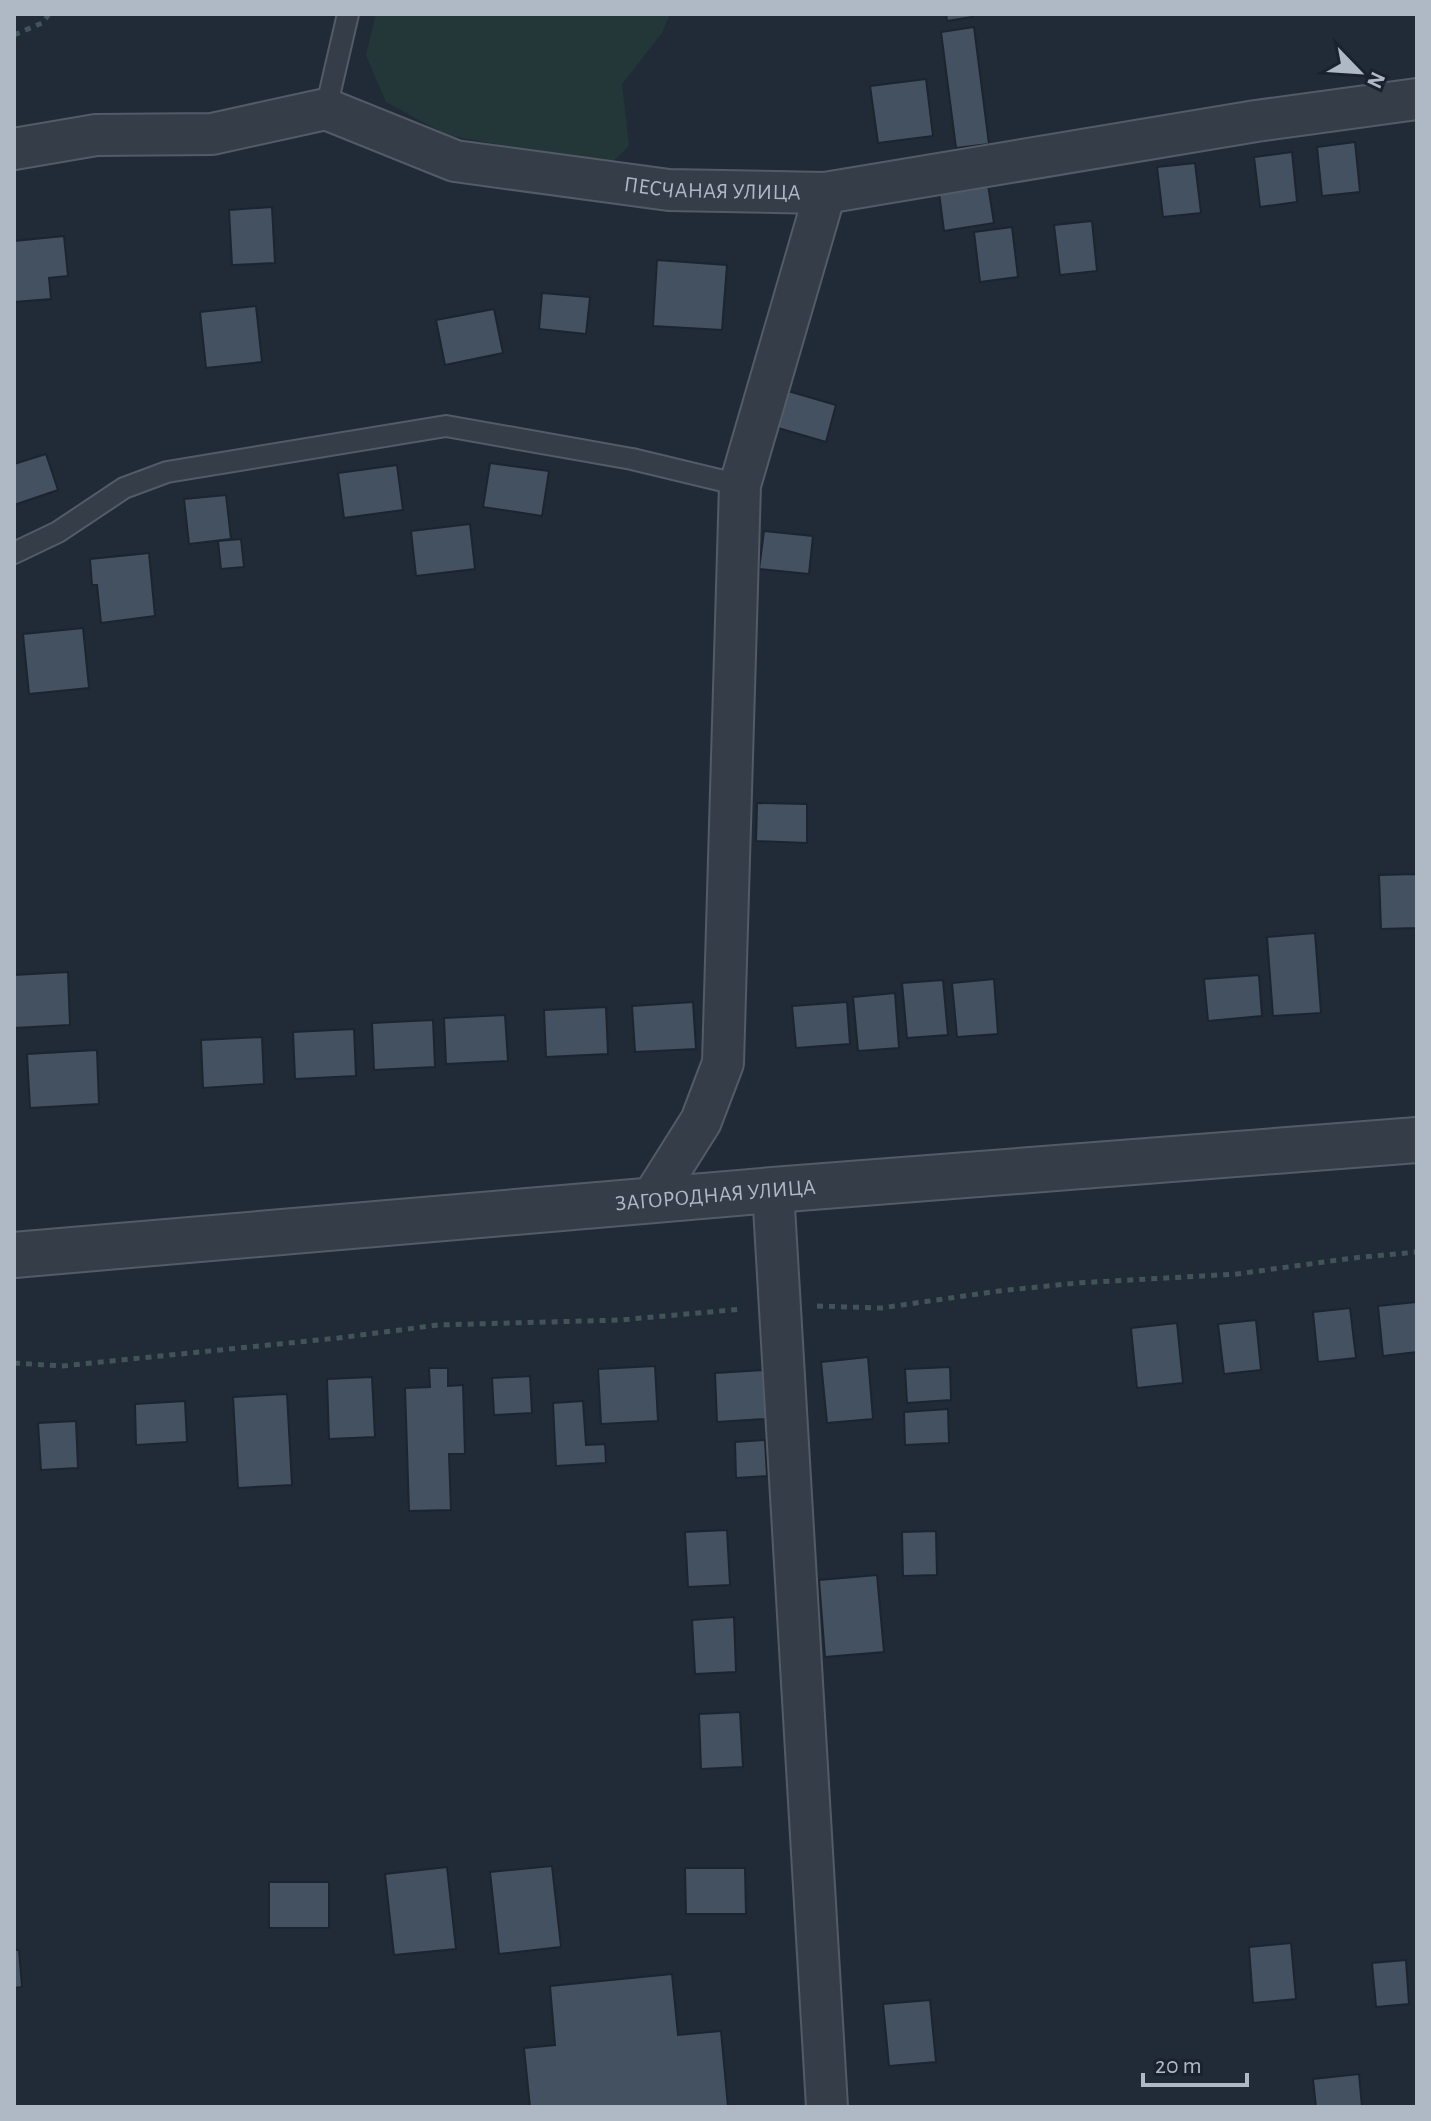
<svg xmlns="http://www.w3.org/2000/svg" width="1431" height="2121" viewBox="0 0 1431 2121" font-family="'Alegreya Sans',sans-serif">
<rect width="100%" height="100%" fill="#212b38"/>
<polygon fill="#233739" points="376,14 670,14 662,33 622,84 629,146 609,165 447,135 386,102 366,55"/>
<g fill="#445160" stroke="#1c242f" stroke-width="2">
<polygon points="946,14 972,14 972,17 947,21"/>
<polygon points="974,27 989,144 956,148 941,32"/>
<polygon points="926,79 933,136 878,143 870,86"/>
<polygon points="1355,142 1360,192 1322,196 1317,147"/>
<polygon points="1292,152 1297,202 1260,207 1254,157"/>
<polygon points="1195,163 1201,213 1163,217 1157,167"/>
<polygon points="988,185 994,223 944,231 939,193"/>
<polygon points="272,207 275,263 232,265 229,210"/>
<polygon points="1092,221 1097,271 1060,275 1054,225"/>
<polygon points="1012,227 1018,277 980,282 974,232"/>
<polygon points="64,236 68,276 49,278 51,299 14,302 14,241"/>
<polygon points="657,260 727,265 722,330 653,326"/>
<polygon points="542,293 590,297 586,334 539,329"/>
<polygon points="256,306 262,362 206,368 200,312"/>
<polygon points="494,309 503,353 445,365 436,320"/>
<polygon points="788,391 836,405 826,442 778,428"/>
<polygon points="46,454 58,490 14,505 14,464"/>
<polygon points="490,463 549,471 542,516 483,507"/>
<polygon points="397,465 403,510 344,518 338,473"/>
<polygon points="226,495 231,539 189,544 184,499"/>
<polygon points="470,524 475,569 416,576 411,531"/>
<polygon points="764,531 813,536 809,574 759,569"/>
<polygon points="241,539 244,567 221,569 218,541"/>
<polygon points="149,553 155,616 101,623 97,585 92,585 90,559"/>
<polygon points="83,628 89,688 29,694 23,634"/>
<polygon points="757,803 807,804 807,843 756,841"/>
<polygon points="1417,874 1417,928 1381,929 1379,875"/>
<polygon points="1315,933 1321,1013 1273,1016 1267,937"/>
<polygon points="68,972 70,1025 14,1028 14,975"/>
<polygon points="1259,975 1262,1016 1208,1021 1204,979"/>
<polygon points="994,979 998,1034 957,1037 952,983"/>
<polygon points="943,980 948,1035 907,1038 902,983"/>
<polygon points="895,993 899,1048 858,1051 853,997"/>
<polygon points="693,1002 696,1049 635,1052 632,1006"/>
<polygon points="847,1002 850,1044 796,1048 792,1006"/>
<polygon points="606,1007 608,1054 546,1057 544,1010"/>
<polygon points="505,1015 508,1061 446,1064 444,1018"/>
<polygon points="433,1020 435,1067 374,1070 372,1023"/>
<polygon points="354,1029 356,1076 295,1079 293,1032"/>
<polygon points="262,1037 264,1084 203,1088 201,1040"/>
<polygon points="97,1050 99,1104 30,1108 27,1054"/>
<polygon points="1416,1302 1417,1352 1383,1356 1378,1306"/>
<polygon points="1350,1308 1356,1358 1318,1362 1313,1312"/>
<polygon points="1256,1320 1261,1370 1224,1374 1218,1324"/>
<polygon points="1177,1323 1183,1383 1137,1388 1131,1328"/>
<polygon points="868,1357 873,1419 827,1423 821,1362"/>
<polygon points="655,1366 658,1421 601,1424 598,1369"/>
<polygon points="950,1367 951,1400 907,1403 905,1369"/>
<polygon points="429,1368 448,1368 448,1386 463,1385 465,1454 449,1454 451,1510 409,1511 405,1388 430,1387"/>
<polygon points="764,1370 766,1419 717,1422 715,1373"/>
<polygon points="530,1376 532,1413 494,1415 492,1378"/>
<polygon points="372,1377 375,1437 329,1439 327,1379"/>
<polygon points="287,1394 292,1485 238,1488 233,1397"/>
<polygon points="185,1401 187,1442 136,1445 135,1404"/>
<polygon points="583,1401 586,1445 605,1444 606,1463 556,1466 553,1403"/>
<polygon points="948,1409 949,1443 905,1445 904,1412"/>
<polygon points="76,1421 78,1468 41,1470 38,1423"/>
<polygon points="765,1440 767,1476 736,1478 735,1442"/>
<polygon points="727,1530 730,1585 688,1587 685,1532"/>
<polygon points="936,1531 937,1575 903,1576 902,1532"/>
<polygon points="877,1575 884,1652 825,1657 819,1580"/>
<polygon points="734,1617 736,1672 695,1674 692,1620"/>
<polygon points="740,1712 743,1767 701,1769 699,1714"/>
<polygon points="552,1866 561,1947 499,1954 490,1872"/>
<polygon points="447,1867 456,1949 394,1955 385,1874"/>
<polygon points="685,1868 745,1868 746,1914 686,1914"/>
<rect x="269" y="1882" width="60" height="46"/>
<polygon points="1291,1943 1296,1999 1253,2003 1249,1947"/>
<polygon points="14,1950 19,1950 22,1987 14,1988"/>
<polygon points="1406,1960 1409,2004 1376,2007 1372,1963"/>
<polygon points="672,1974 678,2035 721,2031 728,2107 530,2107 524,2048 555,2045 550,1986"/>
<polygon points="930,2000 936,2062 889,2066 883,2004"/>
<polygon points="1359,2074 1362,2107 1316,2107 1313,2079"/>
</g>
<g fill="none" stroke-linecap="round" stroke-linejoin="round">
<g stroke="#525b66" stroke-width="24">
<g id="service">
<polyline points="326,109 348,14"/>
<polyline points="14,553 58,532 124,488 167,472 446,426 632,459 740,485"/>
</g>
</g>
<g stroke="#525b66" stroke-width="44">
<g id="minor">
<path id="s1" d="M14,149l82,-14 116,-1 114,-25 129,52 214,29 156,3 431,-72 161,-22"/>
<polyline points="773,1190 827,2107"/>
<polyline points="650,1202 701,1121 723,1063 740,485 825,193"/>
</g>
</g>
<g stroke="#525b66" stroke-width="48">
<g id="tertiary">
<path id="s2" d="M14,1255l759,-65 644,-50"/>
</g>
</g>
<g stroke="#415457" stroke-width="5" stroke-dasharray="6 6" stroke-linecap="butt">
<polyline points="14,35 42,23 49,14"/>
<polyline points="817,1306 881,1308 999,1291 1077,1283 1237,1274 1353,1258 1417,1252"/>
<polyline points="14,1363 62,1366 338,1338 438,1325 620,1320 743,1309"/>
</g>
<use href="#service" stroke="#353d49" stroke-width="20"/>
<use href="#minor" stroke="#353d49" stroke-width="40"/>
<use href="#tertiary" stroke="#353d49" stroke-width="44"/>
</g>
<g text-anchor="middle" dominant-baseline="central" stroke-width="7" stroke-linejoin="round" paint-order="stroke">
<g font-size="22" fill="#afb8c5" stroke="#1a222d">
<text stroke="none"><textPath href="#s1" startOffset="714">ПЕСЧАНАЯ УЛИЦА</textPath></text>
<text stroke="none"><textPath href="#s2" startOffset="704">ЗАГОРОДНАЯ УЛИЦА</textPath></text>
</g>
</g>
<rect width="1431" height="2121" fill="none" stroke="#afb8c5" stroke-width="32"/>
<g transform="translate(1359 72) rotate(115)" stroke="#1a222d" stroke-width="6" paint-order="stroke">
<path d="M0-6L14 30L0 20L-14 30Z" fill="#afb8c5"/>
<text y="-12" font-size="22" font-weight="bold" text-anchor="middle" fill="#afb8c5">N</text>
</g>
<path d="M1143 2073v12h104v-12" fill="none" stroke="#afb8c5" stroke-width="4"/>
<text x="1155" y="2073" font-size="24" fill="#afb8c5" stroke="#1a222d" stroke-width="6" paint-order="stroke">20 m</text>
</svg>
